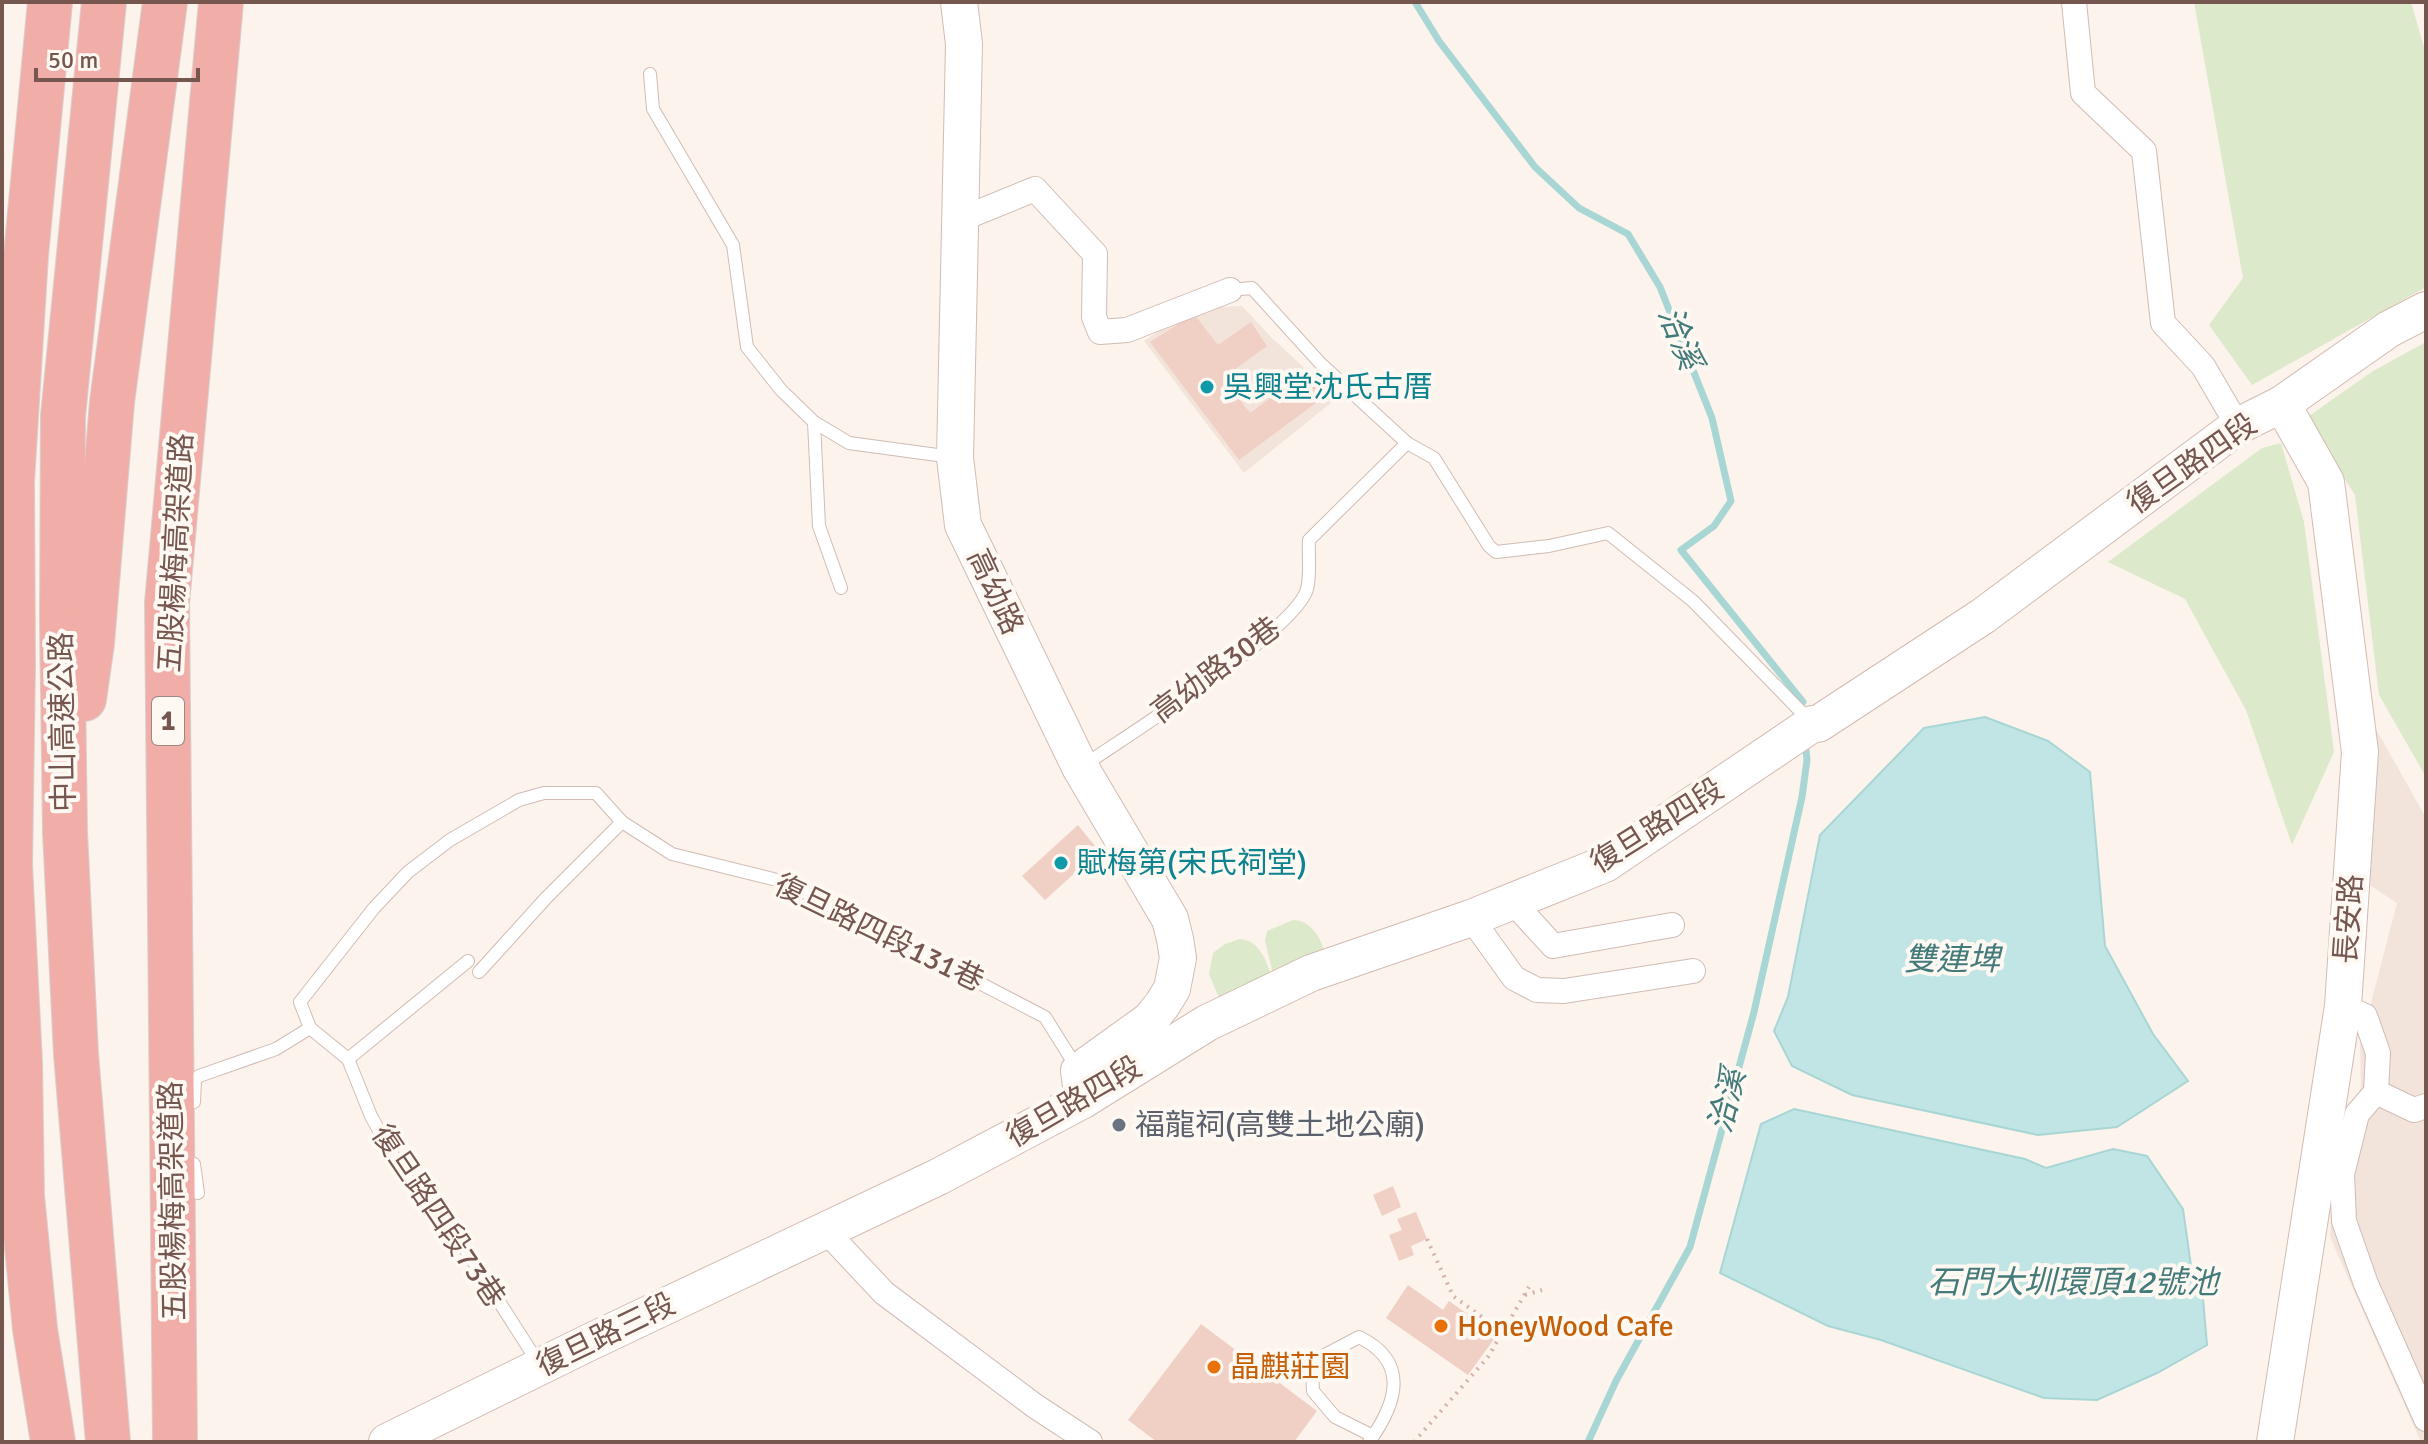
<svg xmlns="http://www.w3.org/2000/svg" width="2428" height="1444" viewBox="0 0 2428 1444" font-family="Signika,'Noto Sans TC',sans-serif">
<rect width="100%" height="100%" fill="#fcf3ec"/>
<g fill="#f3e4db">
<polygon points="1242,306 1272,338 1337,398 1244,473 1144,341 1185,314 1220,307"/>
<polygon points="2367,713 2426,818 2426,1442 2421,1442 2330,1237 2335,1150 2361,1087 2360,1045 2397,903 2362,880"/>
</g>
<g fill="#dce9cb">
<polygon points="2194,2 2411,2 2426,54 2426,287 2252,385 2209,325 2243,278"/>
<polygon points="2426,342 2426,777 2379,695 2355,495 2306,418 2373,371"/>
<polygon points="2281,443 2304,522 2334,752 2292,845 2246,710 2185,599 2108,562 2262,448"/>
<path d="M1293,920c18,0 28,18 32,34l-52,20 -8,-33 2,-10z"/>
<path d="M1240,939c19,2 25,19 31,36l-51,25 -11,-26 4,-21 12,-9z"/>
</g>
<g fill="#c1e5e4" stroke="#a8d6d5" stroke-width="2">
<polygon points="1985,717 2048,741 2090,772 2105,946 2153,1034 2188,1081 2117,1127 2038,1135 1852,1095 1792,1066 1774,1031 1788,997 1820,835 1924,728"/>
<polygon points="1794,1109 2025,1159 2046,1168 2113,1149 2147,1156 2183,1209 2191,1266 2202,1287 2207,1345 2157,1373 2097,1400 2044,1398 1881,1340 1828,1326 1720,1273 1761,1124"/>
</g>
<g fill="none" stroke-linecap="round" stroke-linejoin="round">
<g stroke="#a8d6d5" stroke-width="7">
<polyline points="1415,2 1439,41 1535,167 1579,208 1628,234 1660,287 1712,418 1731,501 1714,526 1681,550 1803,702"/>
<polyline points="1588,1442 1616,1381 1690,1247 1754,1012 1802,797 1807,760 1805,741"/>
</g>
</g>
<g fill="#f0cfc5">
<polygon points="1194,314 1218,345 1251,322 1267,346 1223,378 1250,413 1305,373 1324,397 1239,460 1150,342"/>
<polygon points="1078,825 1099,851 1045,900 1022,876"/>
<polygon points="1393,1186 1401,1207 1382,1216 1373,1195"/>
<polygon points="1416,1212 1427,1239 1411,1246 1414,1255 1399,1261 1389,1235 1402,1230 1397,1219"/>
<polygon points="1408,1285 1443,1310 1449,1301 1497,1335 1468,1375 1386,1318"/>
<polygon points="1201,1324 1317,1411 1294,1442 1157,1442 1128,1420"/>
</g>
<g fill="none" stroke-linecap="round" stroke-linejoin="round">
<g stroke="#d0bcb4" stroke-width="14">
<g id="lane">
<polyline points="650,74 653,109 733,245 747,347 781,390 814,422 849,443 952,457"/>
<polyline points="1230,290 1252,288 1321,364 1407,443 1434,458 1489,546 1496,552 1549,546 1608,533 1693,601 1810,721"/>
<polyline points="814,422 819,526 841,588"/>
<path d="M1083,766c42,-29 213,-136 224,-177 4,-15 1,-34 2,-49l98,-97"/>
<polyline points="479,972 546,898 622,822"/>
<polyline points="310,1028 348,1059 371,1116 404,1176 457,1236 539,1364"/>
<polyline points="348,1059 468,961"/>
<polyline points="194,1102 195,1080 199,1076 276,1049 310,1028 300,1002 374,908 408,872 450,840 519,800 544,793 596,793 622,822 672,854 785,882 1045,1017 1077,1068"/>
<polyline points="194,1164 198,1193"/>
<path d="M1369,1442c28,-39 41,-80 -10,-105l-34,18 -13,15 1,21 22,26 38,19"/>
</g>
</g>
<g stroke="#d0bcb4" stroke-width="26">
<g id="street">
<polyline points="2074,2 2083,93 2144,151 2163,323 2203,366 2238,426"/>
<polyline points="959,220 1035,189 1095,254 1094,317 1100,332 1127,330 1230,290"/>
<polyline points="1512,901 1553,946 1672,925"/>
<polyline points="1471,918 1514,978 1537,990 1564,991 1693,971"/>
<polyline points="2343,1006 2365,1016 2378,1053 2376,1092 2357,1114 2342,1174 2344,1221 2366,1284 2426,1419"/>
<polyline points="2376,1092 2414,1110 2426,1106"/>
<polyline points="825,1230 884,1293 1035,1406 1090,1442"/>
</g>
</g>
<g stroke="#d3bbb2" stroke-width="38">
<g id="secondary">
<polyline points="959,2 964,44 955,458 963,525 1080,767 1170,919 1175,939 1178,958 1172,989 1162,1005 1150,1020 1079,1071 1083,1100"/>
<polyline points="387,1442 590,1342 938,1177 1083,1100 1207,1023 1311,973 1471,918 1605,864 1812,724 1818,724 1983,616 2238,426 2282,404 2389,329 2426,310"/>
<polyline points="2275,1442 2343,1006 2360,752 2326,482 2282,404"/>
</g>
</g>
<g stroke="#d9d0ce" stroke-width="46">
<g id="highway">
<polyline points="50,2 26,255 12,481 13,666 10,865 20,1063 22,1196 35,1329 53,1442"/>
<polyline points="104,2 63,416 62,621 65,832 76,1054 108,1442"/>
<polyline points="84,699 92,643 112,402 165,2"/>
<polyline points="175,1442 167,603 221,2"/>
</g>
</g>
<g stroke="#d5b2a8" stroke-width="4" stroke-dasharray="2 6" stroke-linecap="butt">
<polyline points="1427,1239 1453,1296 1503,1332"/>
<polyline points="1525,1295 1542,1290"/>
<polyline points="1414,1442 1488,1357 1529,1287"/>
</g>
<use href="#lane" stroke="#fff" stroke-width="12"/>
<use href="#street" stroke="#fff" stroke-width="24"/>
<use href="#secondary" stroke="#fff" stroke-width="36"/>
<use href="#highway" stroke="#f1aea8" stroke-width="44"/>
</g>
<g fill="#0f9aa8" stroke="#fef8f3" stroke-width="3">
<circle cx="1207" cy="387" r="8"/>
<circle cx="1061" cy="863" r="8"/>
</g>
<circle fill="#6b7280" stroke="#fef8f3" stroke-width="3" cx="1119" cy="1125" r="8"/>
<g fill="#e8710a" stroke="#fef8f3" stroke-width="3">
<circle cx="1441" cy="1326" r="8"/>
<circle cx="1214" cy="1367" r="8"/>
</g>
<g text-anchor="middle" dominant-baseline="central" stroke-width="8" stroke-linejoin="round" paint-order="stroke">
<rect fill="#fef8f3" stroke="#9f8781" stroke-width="2" x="152" y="697" width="32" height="48" rx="6"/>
<g font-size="28" font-weight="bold" fill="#765750">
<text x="168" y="721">1</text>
</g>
<g font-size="30" fill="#0d838f" stroke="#fef8f3" text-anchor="start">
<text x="1223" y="387">吳興堂沈氏古厝</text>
<text x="1077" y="863">賦梅第(宋氏祠堂)</text>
</g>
<g font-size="30" fill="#765750" stroke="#fef8f3">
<text transform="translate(2192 464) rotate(-35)">復旦路四段</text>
<text transform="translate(176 553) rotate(-87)">五股楊梅高架道路</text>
<text transform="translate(995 592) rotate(65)">高幼路</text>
<text transform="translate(1216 670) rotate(-37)">高幼路30巷</text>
<text transform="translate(63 722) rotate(-91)">中山高速公路</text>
<text transform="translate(1657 826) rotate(-32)">復旦路四段</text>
<text transform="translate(2349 919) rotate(-86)">長安路</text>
<text transform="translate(879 933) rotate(26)">復旦路四段131巷</text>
<text transform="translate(1074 1102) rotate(-30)">復旦路四段</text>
<text transform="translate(173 1201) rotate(-91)">五股楊梅高架道路</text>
<text transform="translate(438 1216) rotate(56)">復旦路四段73巷</text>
<text transform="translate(606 1335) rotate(-26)">復旦路三段</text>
</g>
<g font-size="30" fill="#5b616d" stroke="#fef8f3" text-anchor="start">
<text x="1135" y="1125">福龍祠(高雙土地公廟)</text>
</g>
<g font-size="30" fill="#c56008" stroke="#fef8f3" text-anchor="start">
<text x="1457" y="1326">HoneyWood Cafe</text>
<text x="1230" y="1367">晶麒莊園</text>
</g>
<g font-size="32" font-style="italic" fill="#437a7a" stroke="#fef8f3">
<text transform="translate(1680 338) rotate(68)">洽溪</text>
<text x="1952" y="959">雙連埤</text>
<text transform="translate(1727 1101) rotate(-76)">洽溪</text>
<text x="2073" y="1282">石門大圳環頂12號池</text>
</g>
</g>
<rect width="2428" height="1444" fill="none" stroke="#765750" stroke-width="8"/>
<path d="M36 68v12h162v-12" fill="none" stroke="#765750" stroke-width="4"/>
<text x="48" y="68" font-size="24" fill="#765750" stroke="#fef8f3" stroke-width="6" paint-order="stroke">50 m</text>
</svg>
